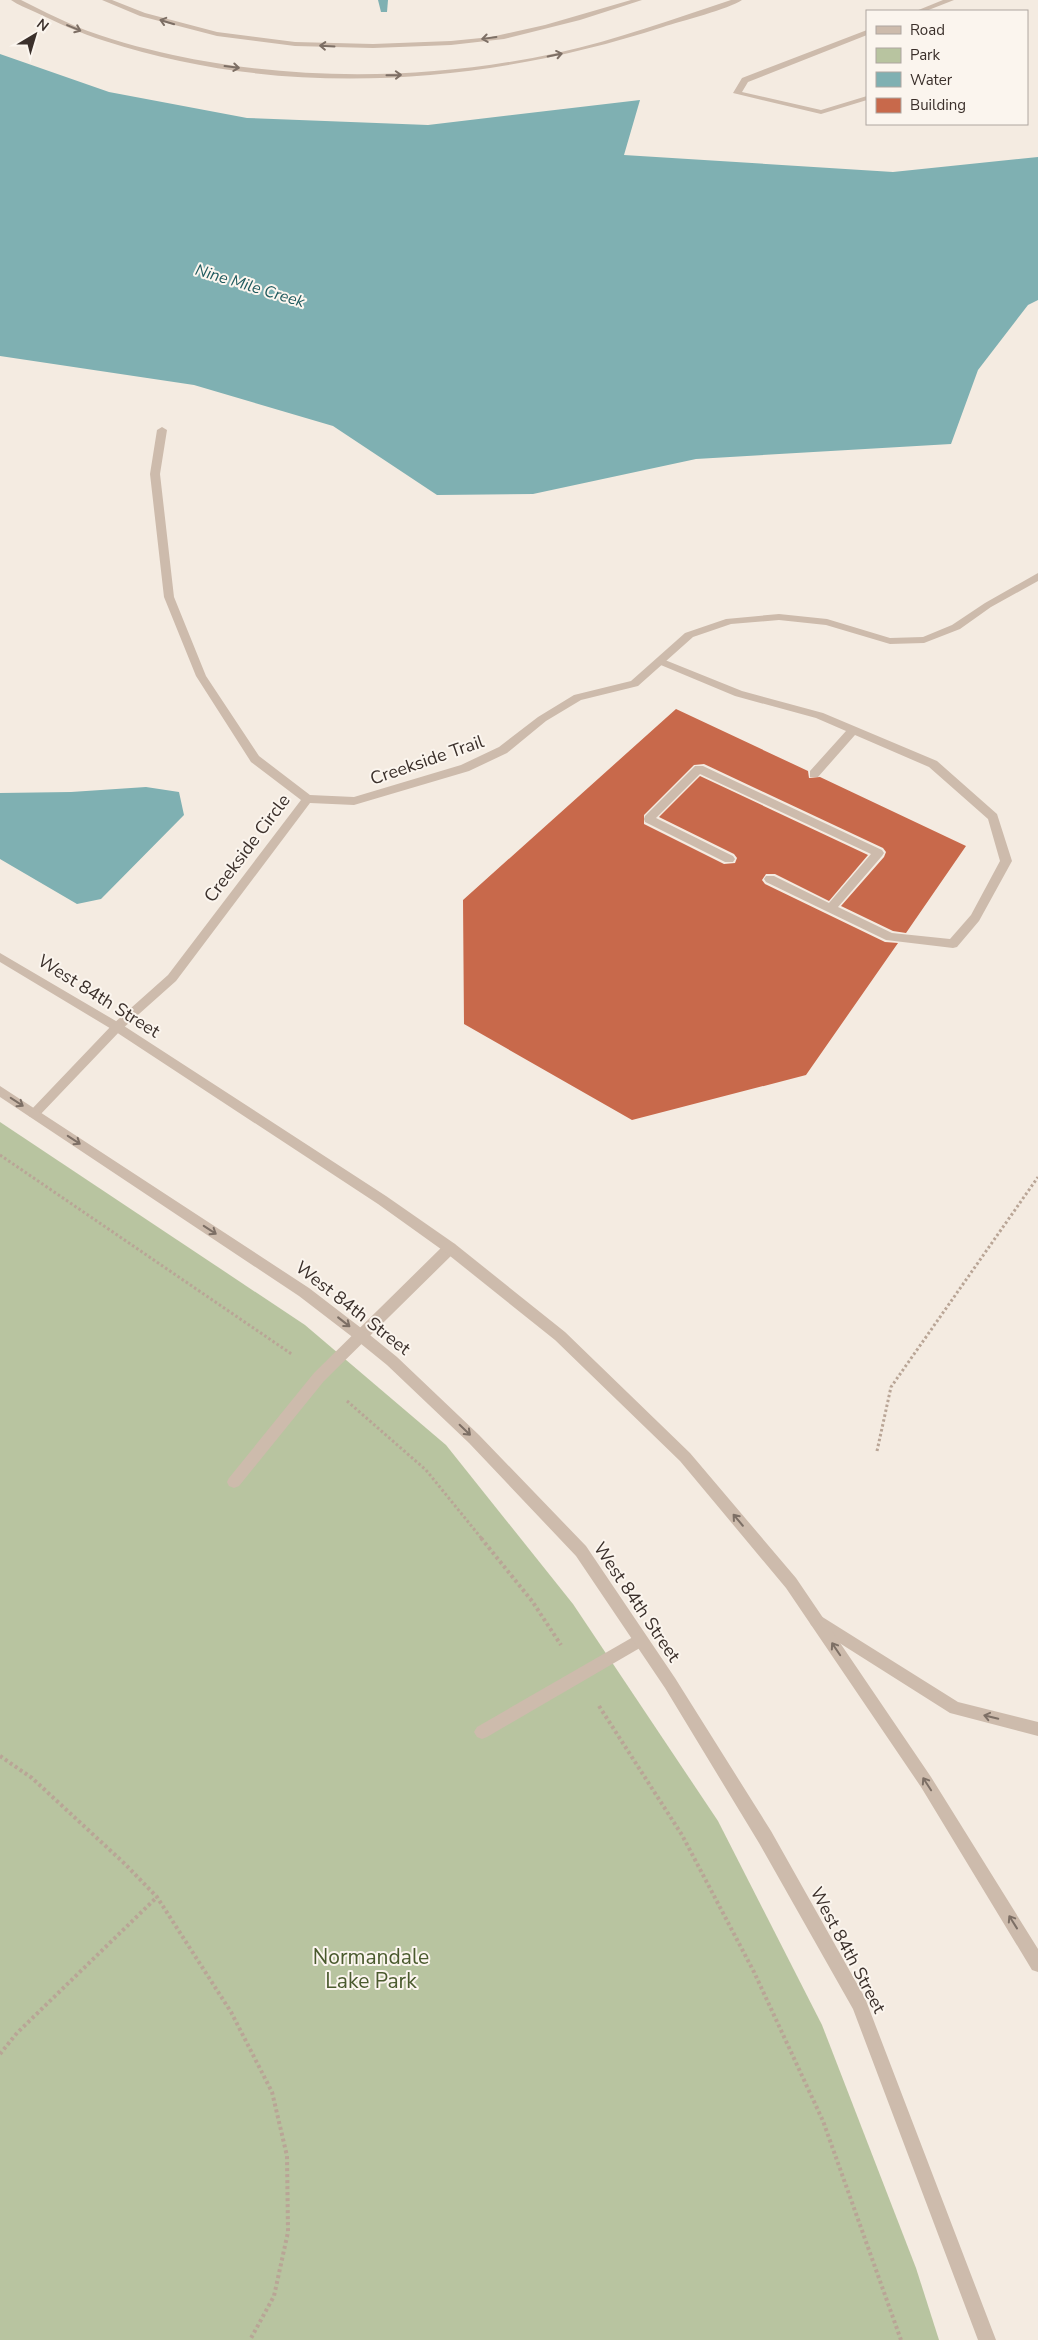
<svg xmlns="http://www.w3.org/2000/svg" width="1038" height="2340" viewBox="0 0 1038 2340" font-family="'Nunito Sans',sans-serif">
<rect width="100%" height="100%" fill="#f4ebe1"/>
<polygon fill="#b8c4a0" points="0,1122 305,1325 446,1445 573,1604 718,1821 822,2025 916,2268 939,2340 0,2340"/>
<g fill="#7fb0b2">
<polygon points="0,54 109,92 247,118 428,125 640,100 624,155 893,172 1038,157 1038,300 1028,305 978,370 951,444 696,459 533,494 437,495 333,426 194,385 0,356"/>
<polygon points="146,787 179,792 184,815 101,899 77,904 0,859 0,793 71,792"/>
</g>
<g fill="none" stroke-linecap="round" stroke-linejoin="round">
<polygon fill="#7fb0b2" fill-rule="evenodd" points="378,0 388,0 387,12 381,12"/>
</g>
<polygon fill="#c8694b" points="676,709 808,771 809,778 820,777 966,846 906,933 893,931 841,906 884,857 886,852 883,848 704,764 694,765 644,815 644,824 724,864 735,863 737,858 734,854 659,817 700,776 868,855 829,901 775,874 766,874 762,880 765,884 885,942 898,943 806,1075 632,1120 464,1024 463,900"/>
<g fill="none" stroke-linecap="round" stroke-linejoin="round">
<g stroke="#b9a596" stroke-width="3" stroke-dasharray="2.5 2.5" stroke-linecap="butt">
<polyline points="0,1155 293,1355"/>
<polyline points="347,1401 426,1470 482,1539"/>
<polyline points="877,1451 891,1387 1038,1177"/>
</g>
<g stroke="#b9a596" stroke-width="4" stroke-dasharray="3 3" stroke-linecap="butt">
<polyline points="481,1538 532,1601 561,1645"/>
<polyline points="599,1706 682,1835 754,1972 823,2121 901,2340"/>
<polyline points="0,1756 32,1778 125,1864 157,1897 231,2012 272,2092 287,2156 288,2232 274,2296 250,2340"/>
<polyline points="0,2054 17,2033 157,1897"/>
</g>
<g fill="#cdbbac" fill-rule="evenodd">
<polygon points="943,0 954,0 926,11 916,11"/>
<polygon points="867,30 867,35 748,82 742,92 821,110 867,96 867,100 821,114 733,93 742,78"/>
<polygon points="660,658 742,691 823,713 937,761 997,814 1012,861 979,921 957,947 953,948 886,940 766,882 764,879 766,876 774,876 829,903 871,854 700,774 656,818 733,856 735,859 733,862 725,862 645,822 644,819 645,816 695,766 703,766 882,850 884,853 882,856 838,907 892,933 950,939 971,915 1000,861 988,819 929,767 855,735 818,777 810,777 810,771 846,731 816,718 735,696 656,663 655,661"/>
<polygon points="450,1243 455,1244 456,1248 455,1252 324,1381 239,1486 234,1488 229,1486 227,1482 229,1478 314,1373 445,1244"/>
<polygon points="816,1613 958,1702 1038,1722 1038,1736 950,1713 811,1625 809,1620 811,1615"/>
<polygon points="640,1633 645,1635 647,1640 645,1645 487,1737 482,1739 477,1737 474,1732 477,1727"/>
</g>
<polygon fill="#cdbbac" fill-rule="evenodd" points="162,427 167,430 160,474 174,597 206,676 259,756 310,795 354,797 461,765 499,747 538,717 574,695 631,681 685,633 726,619 779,614 827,619 890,638 923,637 952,625 985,603 1038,573 1038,581 991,607 960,629 924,643 890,644 826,625 779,620 731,624 693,637 638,686 581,700 546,721 507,753 469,771 354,805 310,803 176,981 121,1030 38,1117 30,1117 28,1114 30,1111 113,1024 168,975 301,800 251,762 196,676 164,597 150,474 157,430"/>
<g fill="#cdbbac" fill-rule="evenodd">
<path d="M11,0h10c18,9 36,18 54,26 32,13 66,22 98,29 126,27 258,25 384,-2 59,-13 116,-34 174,-53h11c-13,9 -61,21 -79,27 -179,58 -377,73 -558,14 -25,-8 -47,-18 -70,-29 -8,-4 -17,-7 -24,-12z"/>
<polygon points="102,0 112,0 145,13 217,32 295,42 373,44 451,41 491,37 545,25 631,0 642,0 580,20 504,39 451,45 373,48 295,46 217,36 140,16"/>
<polygon points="0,953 121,1024 386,1196 455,1244 565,1332 690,1453 796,1578 931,1777 1038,1949 1038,1972 1032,1970 921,1787 786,1588 680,1461 555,1340 445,1252 378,1204 113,1030 0,962"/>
<polygon points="0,1086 309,1288 365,1331 397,1357 479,1435 586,1546 675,1678 771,1831 865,1998 996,2340 978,2340 853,2009 759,1843 665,1688 576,1556 469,1443 387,1365 355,1339 299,1296 0,1097"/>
</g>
</g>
<defs><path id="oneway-shaft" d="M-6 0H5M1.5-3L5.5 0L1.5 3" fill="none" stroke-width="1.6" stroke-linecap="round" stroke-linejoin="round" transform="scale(1.25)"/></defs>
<g stroke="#7d6f65">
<use href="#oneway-shaft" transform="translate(167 22) rotate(-163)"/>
<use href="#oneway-shaft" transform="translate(74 28) rotate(23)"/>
<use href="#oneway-shaft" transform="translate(489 38) rotate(172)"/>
<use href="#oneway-shaft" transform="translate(327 46) rotate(-177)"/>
<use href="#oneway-shaft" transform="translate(555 55) rotate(-12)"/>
<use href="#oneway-shaft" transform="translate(232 67) rotate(7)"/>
<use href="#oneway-shaft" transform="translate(394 75) rotate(-1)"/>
<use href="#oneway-shaft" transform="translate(17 1102) rotate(33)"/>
<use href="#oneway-shaft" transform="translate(74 1140) rotate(33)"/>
<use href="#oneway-shaft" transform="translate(210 1230) rotate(33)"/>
<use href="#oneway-shaft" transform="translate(344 1322) rotate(38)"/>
<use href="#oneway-shaft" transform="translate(465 1430) rotate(44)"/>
<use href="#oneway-shaft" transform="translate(738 1520) rotate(-130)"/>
<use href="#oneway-shaft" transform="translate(836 1649) rotate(-124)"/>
<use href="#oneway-shaft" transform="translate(991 1717) rotate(-166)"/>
<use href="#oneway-shaft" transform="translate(927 1784) rotate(-123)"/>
<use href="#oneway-shaft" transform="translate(1013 1922) rotate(-122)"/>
</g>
<g text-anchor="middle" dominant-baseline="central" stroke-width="4" stroke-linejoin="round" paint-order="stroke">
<g font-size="16" font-style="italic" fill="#1f5a5e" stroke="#fbf5ee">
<text transform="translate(250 286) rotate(17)">Nine Mile Creek</text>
</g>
<g font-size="18" fill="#3b302b" stroke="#fbf5ee">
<text transform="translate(427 760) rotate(-19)">Creekside Trail</text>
<text transform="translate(247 848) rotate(-53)">Creekside Circle</text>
<text transform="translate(99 996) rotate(32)">West 84th Street</text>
<text transform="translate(353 1308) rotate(38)">West 84th Street</text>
<text transform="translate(637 1602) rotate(56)">West 84th Street</text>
<text transform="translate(848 1950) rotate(62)">West 84th Street</text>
</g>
<g font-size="21" fill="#4a5a2e" stroke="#fbf5ee">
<text x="371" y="1957">Normandale<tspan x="371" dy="24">Lake Park</tspan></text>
</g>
</g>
<rect x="866" y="10" width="162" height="115" fill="#fbf5ee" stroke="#aea6a0"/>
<rect x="876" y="26" width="25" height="8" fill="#cdbbac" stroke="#aea6a0"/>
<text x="910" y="35" font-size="15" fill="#3b302b">Road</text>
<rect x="876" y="48" width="25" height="15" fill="#b8c4a0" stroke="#aea6a0"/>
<text x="910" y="60" font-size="15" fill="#3b302b">Park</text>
<rect x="876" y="72" width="25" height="15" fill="#7fb0b2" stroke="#aea6a0"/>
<text x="910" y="85" font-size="15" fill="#3b302b">Water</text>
<rect x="876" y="98" width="25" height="15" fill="#c8694b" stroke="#aea6a0"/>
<text x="910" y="110" font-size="15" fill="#3b302b">Building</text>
<g transform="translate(35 35) rotate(38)" stroke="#fbf5ee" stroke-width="4" paint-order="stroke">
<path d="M0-4L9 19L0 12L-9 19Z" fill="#3b302b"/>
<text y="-8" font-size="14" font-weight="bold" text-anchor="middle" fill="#3b302b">N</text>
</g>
</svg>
